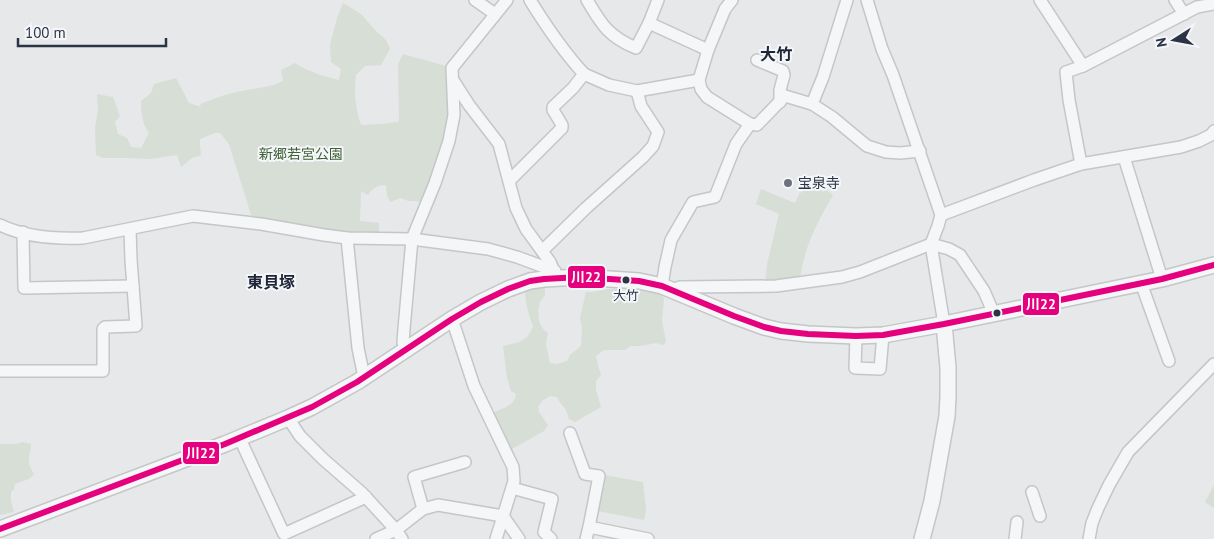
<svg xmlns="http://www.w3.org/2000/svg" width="1214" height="539" viewBox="0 0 1214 539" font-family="'PT Sans','Noto Sans JP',sans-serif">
<rect width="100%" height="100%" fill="#e6e8ea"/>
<g fill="#d6ded6">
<path d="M343,3l18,11 13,15 12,11 4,9 -9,16 -16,1 -9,9c-2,18 -1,32 5,50l21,-1 15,-2 2,-1 -1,-57 5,-10 43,12 5,4 1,45 -28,87c-10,-2 -14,1 -23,-4l-11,4 -3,-7 -1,-10c-9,0 -13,3 -18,10l-7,-4 -1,30 19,2v11l-31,-1 -96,-15 -23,-74 -9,-11h-5l-15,6v6l1,10 -9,3 -11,9 -4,-12 -27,4 -22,-1h-25l-7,-3 -1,-27 3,-18 -1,-16 16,3 7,19 -5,6 3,12 9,4 4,9 10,1 8,-15c-7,-10 -8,-20 -8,-32l10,-8 3,-9 22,-6 13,25 12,4 -1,-3c12,-4 25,-10 37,-12 16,-4 32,-4 46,-11l-2,-11 14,-7c14,9 28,13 44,17l2,-11 -10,-7 -1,-17 7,-27z"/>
<path d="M809,183l14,9 3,-2 7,5c-16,28 -29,52 -33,84l-35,5 2,-20 12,-50 -23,-10 5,-15 34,14 5,-11 2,1 2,-4 2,1z"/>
<path d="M538,286h7c0,3 0,6 0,9 -1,2 -4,4 -5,7 -3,11 -3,24 8,31 -4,13 0,17 2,30l7,1 10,-3 3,-6 11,-9 1,-18 -2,-10 6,-26h7l14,-3h11l5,2 25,-1 13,3 3,6 -2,22 4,21 -3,3 -7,-2 -15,3h-11l-5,4h-21l-8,6 2,10 3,9 -5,6v9l5,17 -26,15 -6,-3 -3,-9 -7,-9 -2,-4 -7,-1 -8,5 -4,6 1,5 9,13 -4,6 -32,18 -6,-7 -13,-29c9,-5 22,-7 23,-19l-5,-3 -4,-13 -4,-32c14,-3 25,-4 30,-20 -4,-9 -8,-26 -8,-36z"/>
<path d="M22,442l9,2c-1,15 -6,15 3,30l-5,5 -14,5 -1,5 -3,3v9l3,11 -14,3v-71h17z"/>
<polygon points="604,475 643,482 646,510 644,520 598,511"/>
<polygon points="1214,485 1214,508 1205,502"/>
</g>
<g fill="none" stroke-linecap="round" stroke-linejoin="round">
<g stroke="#c4c6c8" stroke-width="14">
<g id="minor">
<polyline points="475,0 495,14"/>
<path d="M530,0c16,26 33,51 54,74"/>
<path d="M587,0c14,24 22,37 49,48l13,-25"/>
<polyline points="658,0 649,23 708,50"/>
<polyline points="732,0 725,9 708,50 699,80 701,89 707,97 750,124 757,125 785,96 812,104 832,117 867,146 886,152 900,153 920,151"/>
<polyline points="867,0 882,49 893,75 941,215 938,226 931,244 944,324"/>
<polyline points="1040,0 1083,66"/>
<polyline points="1175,0 1184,14"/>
<polyline points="757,60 783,71 784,75 780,90 780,102"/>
<polyline points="453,80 469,105 499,144 516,208 526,229 550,262 555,274"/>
<polyline points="812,104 823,77 847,0"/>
<polyline points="1124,157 1162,279"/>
<polyline points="1081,164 1069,100 1066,72 1083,66 1197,7 1214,4"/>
<polyline points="510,180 562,128 562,125 553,110 553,107 573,88 584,74 609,85 637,91 699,80"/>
<polyline points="941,215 1034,180 1081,164 1181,147 1199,141 1211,135 1214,131"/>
<path d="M0,225c25,12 56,14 83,13l110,-22 68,8 63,11 23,3 65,1 76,10 29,8 38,14"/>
<polyline points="23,232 24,288 133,286"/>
<polyline points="347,238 358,348 364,377"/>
<polyline points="542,251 586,208 643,157 653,146 658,132 641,106 637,91"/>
<polyline points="1141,283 1169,361"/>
<polyline points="662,286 665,267 671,240 693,202 715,197 736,144 750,124"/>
<polyline points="672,290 680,287 776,286 842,277 860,272 931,244 949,249 960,255 984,291 994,314"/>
<polyline points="452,319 474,386 513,467 514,481 496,539"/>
<polyline points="856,336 855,368 880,369 883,335"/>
<polyline points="405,350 403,342 404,329 412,239 435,183 449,141 454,115 452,68 507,0"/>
<polyline points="0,371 103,371 103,329 105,327 136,326 131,260 130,229"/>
<polyline points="288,418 300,436 323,459 362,493 396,530 402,539"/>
<polyline points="570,433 585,474 599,476 589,527 648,539"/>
<polyline points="240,439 284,534 366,497"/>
<polyline points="512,488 552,499 544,532 551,539"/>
<polyline points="1032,492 1040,516"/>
<polyline points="423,509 414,477 465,462"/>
<polyline points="376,539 396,530 423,509 438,505 503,516 519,539"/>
<polyline points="586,539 589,527"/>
<polyline points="1015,539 1017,522"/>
<polyline points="1089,539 1092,523 1098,508 1109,485 1128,452 1214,364"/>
</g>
</g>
<g stroke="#c4c6c8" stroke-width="18">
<g id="tertiary">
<polyline points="0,529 225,444 288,418 312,407 357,382 452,319 481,302 508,289 530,281 544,279 580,277 639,281 662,286 734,316 764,327 781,331 808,334 856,336 883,335 944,324 1162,279 1214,265"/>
<polyline points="922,539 932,501 947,416 948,397 948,368 944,324"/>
</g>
</g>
<use href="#minor" stroke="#f5f6f7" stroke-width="11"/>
<use href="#tertiary" stroke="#f5f6f7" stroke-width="15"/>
<g stroke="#f4f6f9" stroke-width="10">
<polyline id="bus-1" points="0,529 225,444 312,407 357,382 452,319 481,302 508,289 530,281 544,279 580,277 639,281 662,286 734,316 764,327 781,331 808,334 856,336 883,335 944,324 1162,279 1214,265"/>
</g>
<use href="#bus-1" stroke="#e5007d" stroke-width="6"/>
</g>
<circle fill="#6c737f" stroke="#f4f6f9" stroke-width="2" cx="788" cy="183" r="5"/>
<g fill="#2b3445" stroke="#f4f6f9" stroke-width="2">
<circle cx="626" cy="280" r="4.5"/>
<circle cx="997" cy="313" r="4.5"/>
</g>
<g text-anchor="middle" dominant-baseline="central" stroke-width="4" stroke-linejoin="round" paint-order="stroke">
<g font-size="13" fill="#2b3445" stroke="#f4f6f9">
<text x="626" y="295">大竹</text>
</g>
<g font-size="14" fill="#3f6138" stroke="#f4f6f9">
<text x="301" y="154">新郷若宮公園</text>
</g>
<g font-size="14" fill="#2b3445" stroke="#f4f6f9" text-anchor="start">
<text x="798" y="183">宝泉寺</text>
</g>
<g font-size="16" font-weight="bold" fill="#1d2536" stroke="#f4f6f9">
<text x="776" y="54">大竹</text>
<text x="271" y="282">東貝塚</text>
</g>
</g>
<g stroke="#f4f6f9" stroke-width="2">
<rect x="567" y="265" width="39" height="24" rx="5" fill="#e5007d"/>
<rect x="1022" y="292" width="38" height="24" rx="5" fill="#e5007d"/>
<rect x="182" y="441" width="38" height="24" rx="5" fill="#e5007d"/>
</g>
<g font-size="14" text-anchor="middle" font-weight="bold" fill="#fff">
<text x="586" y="282">川22</text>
<text x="1041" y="309">川22</text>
<text x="201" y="458">川22</text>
</g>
<g transform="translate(1174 40) rotate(259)" stroke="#f4f6f9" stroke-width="4" paint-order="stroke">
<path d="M0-4L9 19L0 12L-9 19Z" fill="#2b3445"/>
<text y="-8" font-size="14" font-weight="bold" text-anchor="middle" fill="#2b3445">N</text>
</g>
<path d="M18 38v8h148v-8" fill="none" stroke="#2b3445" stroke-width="2.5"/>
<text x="25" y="38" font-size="15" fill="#2b3445" stroke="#f4f6f9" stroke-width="4" paint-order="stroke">100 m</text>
</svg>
